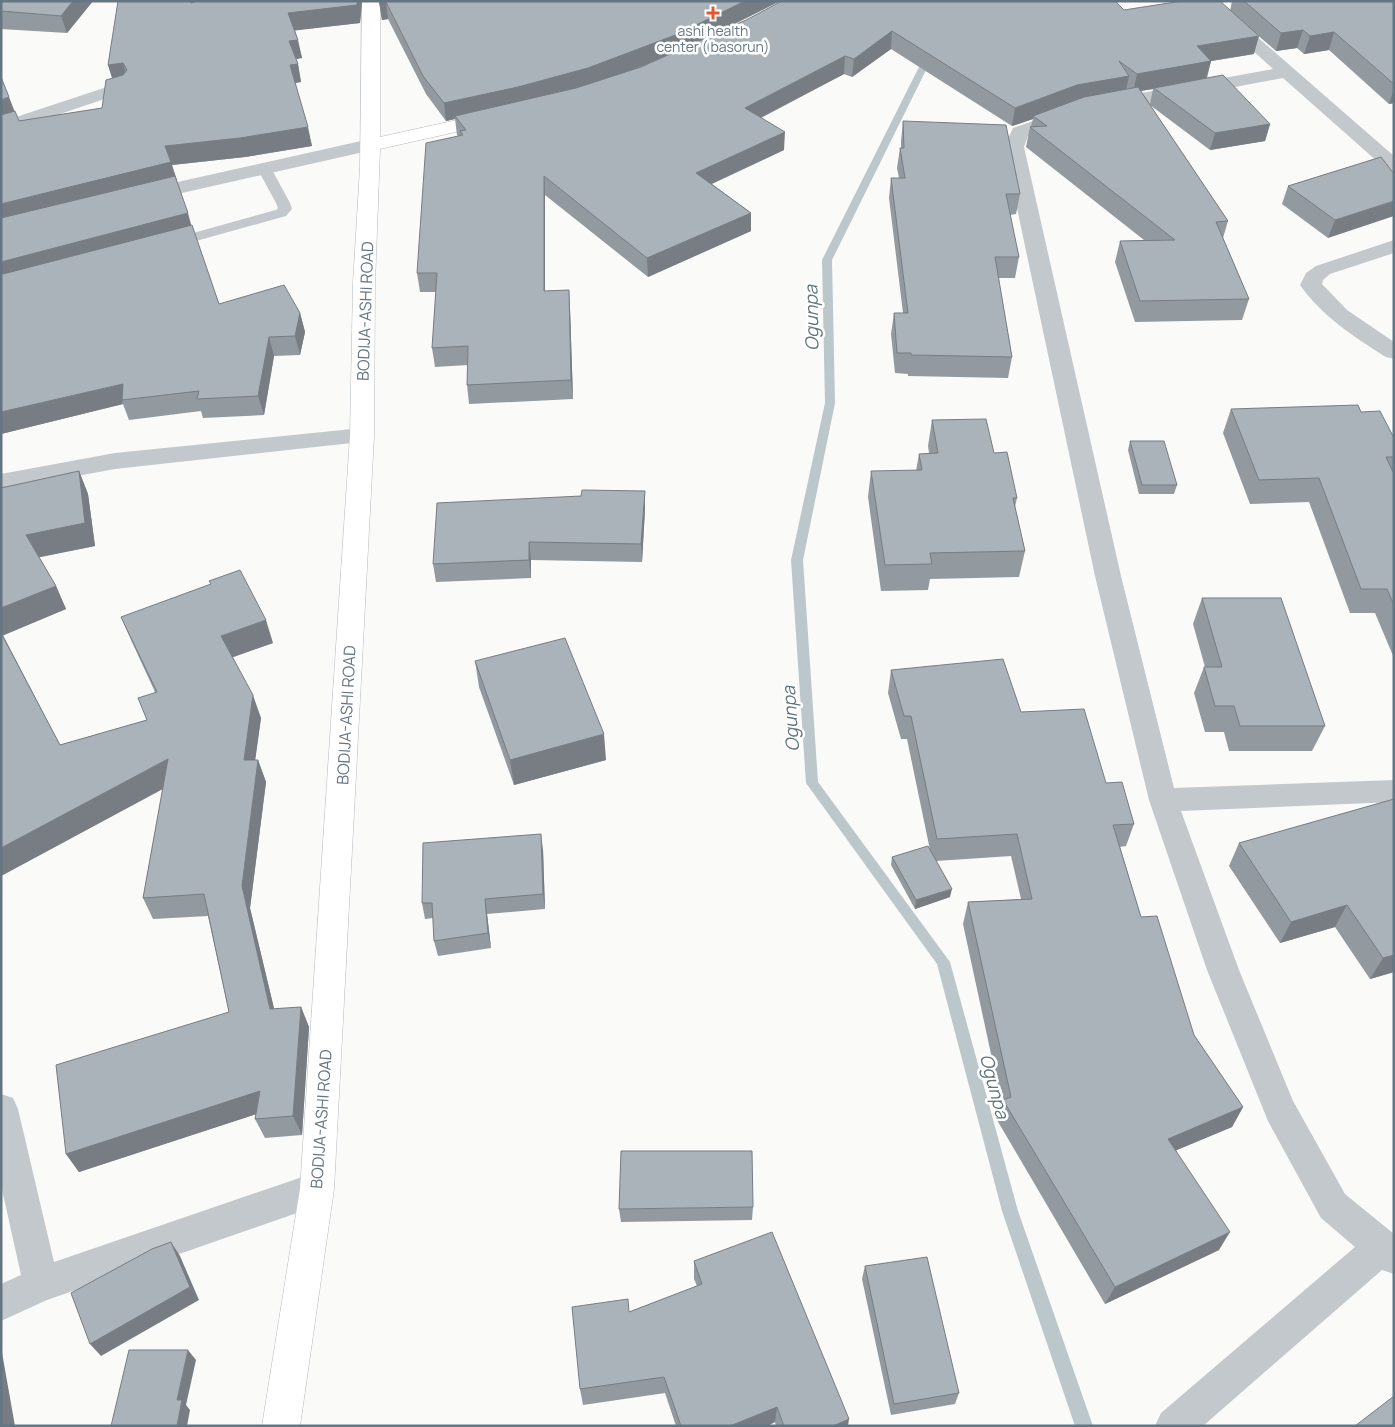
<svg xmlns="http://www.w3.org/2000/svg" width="1395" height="1427" viewBox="0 0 1395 1427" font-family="Manrope,sans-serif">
<rect width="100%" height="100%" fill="#fafaf8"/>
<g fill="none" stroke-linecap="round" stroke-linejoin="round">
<polygon fill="#bbc7cb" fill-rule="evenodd" points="929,54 936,56 929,64 832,260 835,403 803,560 818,782 950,962 1018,1211 1093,1426 1075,1426 1002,1211 937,964 806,783 791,560 825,403 822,260 921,63"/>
<g stroke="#b3babf" stroke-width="1">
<polygon id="secondary" points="362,1 380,1 380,137 493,112 500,114 502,118 500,122 380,149 375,284 374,436 334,1189 300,1426 262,1426 300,1189 350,436 353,284 360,167"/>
</g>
<polygon fill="#c3c8cc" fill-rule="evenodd" points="264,164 271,168 290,203 292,209 286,216 178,246 168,246 166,243 168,240 276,210 278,208 276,203 257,168"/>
<g fill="#c3c8cc" fill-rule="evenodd">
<polygon points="1198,1 1216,1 1394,156 1394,172 1387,170 1283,78 1108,111 1101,109 1099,105 1101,101 1108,99 1273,69"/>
<polygon points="122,82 128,83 131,87 128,91 1,134 1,122"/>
<polygon points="1064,110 1071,112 1073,116 1071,120 1028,136 1024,147 1121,576 1174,788 1394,780 1394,802 1181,811 1239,970 1293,1101 1345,1194 1394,1234 1394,1274 1382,1270 1203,1426 1155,1426 1161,1413 1355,1247 1321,1218 1268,1121 1207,970 1149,800 1095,576 1004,147 1013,128"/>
<polygon points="370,139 377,141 380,145 377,149 142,202 135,200 132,196 135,192 142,190"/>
<path d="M1394,240v13l-64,21 -7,6 -1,4 25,26 47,32v17l-8,-2c-32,-20 -64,-41 -86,-72l6,-12 10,-7z"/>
<polygon points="362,428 370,431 374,436 370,441 115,469 1,490 1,474 115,453"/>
<polygon points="1,1094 13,1098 18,1109 54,1262 317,1172 329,1177 334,1189 329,1201 317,1206 47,1300 1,1321 1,1284 21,1275 1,1185"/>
</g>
<use href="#secondary" fill="#fff" fill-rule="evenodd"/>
</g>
<g fill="#929a9f" fill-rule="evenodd">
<polygon points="1,1 93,1 67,33 1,29"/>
<polygon points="196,1 362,1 360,23 295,30 302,58 296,59 298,64 301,82 295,83 312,146 245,157 172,165 176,180 191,225 219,304 300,313 305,332 300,355 274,356 264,415 203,418 201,411 129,420 123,404 1,434 1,77 14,111 19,121 102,108 112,78 108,65 191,3"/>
<path d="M379,1h401l-55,28 399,-19 106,1 2,-10h162v102l-5,1 -60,-54 -25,4 -7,-6 -21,3 -36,-31 14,34 -43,7 -4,17 63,46 -5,17 -55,9 -60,-45 78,116 -5,17 26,61 -7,21 -107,2 -20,-60 5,-21 24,-1 -118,-93 4,-20 1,-1 2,-7 -21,7 -121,-77 -39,28 -8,-3 -83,44 23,32 -72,34 39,29v18l-103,46 -103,-82v96l24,-1 1,19 3,90 -104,5 -2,-19 1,-20 -33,2 -3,-19 4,-56h-16l-3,-19 41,-137 -1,-1 -2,-16 -9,2 -20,-27 -38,-75 -6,1zM1153,89l-3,15 -9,-13z"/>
<polygon points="903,121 1020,194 1016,214 1010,215 1019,257 1015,278 998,278 1012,357 1008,378 908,376 908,374 895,373 891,334 894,313 903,313 889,198 891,178 899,178 897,168 900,148 901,148 901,141"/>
<polygon points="1381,157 1328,238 1282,204 1288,186"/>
<polygon points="1231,409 1361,412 1394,438 1394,658 1375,613 1350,613 1309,502 1250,504 1223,433"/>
<polygon points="932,420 994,453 1017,498 1015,507 1025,551 1019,577 930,579 928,590 881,591 868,497 871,471 916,471 919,454 929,453 928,446"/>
<polygon points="1130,441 1177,485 1174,494 1139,494 1128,450"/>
<polygon points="79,471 88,494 95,546 39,557 56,586 66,609 3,635 60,745 147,720 155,692 131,640 121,617 273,643 232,657 261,718 255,760 258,760 266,782 250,908 274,1009 301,1007 309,1027 302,1135 265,1138 255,1119 256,1114 79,1172 66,1154 229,1012 208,916 153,919 143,898 163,789 1,876 1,488"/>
<polygon points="645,491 645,509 642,562 531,560 531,578 436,582 433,564 581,496"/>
<polygon points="1202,598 1325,726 1312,751 1229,751 1224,732 1205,732 1194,693 1204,667 1205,667 1193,624"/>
<polygon points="475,661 606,760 514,785 479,687"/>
<polygon points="891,670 1021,712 1106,783 1134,824 1126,846 1120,847 1141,917 1194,1035 1243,1107 1232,1127 1176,1150 1219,1250 1105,1304 997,1120 1002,1105 963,924 968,902 1021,899 1011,856 936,861 950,897 915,909 891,865 892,857 930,850 907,739 901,739 888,693"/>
<polygon points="1394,799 1394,972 1370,979 1335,927 1280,943 1229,866 1239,843"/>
<polygon points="543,850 545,909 487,914 491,948 438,956 434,941 433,918 425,919 422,903"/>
<polygon points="753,1207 752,1220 621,1222 619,1209"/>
<polygon points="694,1261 848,1426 776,1426 775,1422 767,1426 676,1426 665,1393 583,1405 580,1389 629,1312 697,1286 694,1279"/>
<polygon points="865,1266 959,1393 955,1404 891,1415 862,1279"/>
</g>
<g fill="#777d82">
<polygon points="73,1 93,1 67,33 61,16"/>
<polygon points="357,1 362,1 360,23 291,31 288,13"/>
<polygon points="745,1 780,1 678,52 589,86 455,116 455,119 446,121 444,103"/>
<polygon points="379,2 386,2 388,19 382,20"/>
<polygon points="1303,30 1297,48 1276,51 1281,33"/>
<polygon points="892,31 891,49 852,77 854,59"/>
<polygon points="1334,32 1329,50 1304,54 1310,36"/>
<polygon points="1259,36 1254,54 1211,61 1206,79 1154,88 1153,89 1133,92 1137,74 1197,46"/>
<polygon points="298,40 302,58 293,59 289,41"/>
<polygon points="845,56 844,74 744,126 745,108"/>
<polygon points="123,63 128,81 114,83 108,65"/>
<polygon points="298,64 301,82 294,83 290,65"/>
<polygon points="1129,76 1125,94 1033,116 1033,119 1012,126 1015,108 1077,85"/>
<polygon points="1394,89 1394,103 1389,104"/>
<polygon points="9,97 16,115 1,120 1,100"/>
<polygon points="1270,124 1265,141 1210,150 1215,133"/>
<polygon points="308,127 312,146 245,157 172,165 177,180 1,224 1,204 165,146"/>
<polygon points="785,132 784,150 696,191 696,173"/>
<polygon points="544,176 545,195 545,310 544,291"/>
<polygon points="1394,201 1394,216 1328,238 1335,220"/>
<polygon points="188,213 193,232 1,287 1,262"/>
<polygon points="751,213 751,231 648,277 647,258"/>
<polygon points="569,290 570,309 573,399 571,380"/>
<polygon points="300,313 305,332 300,355 295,336"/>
<polygon points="269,337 274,356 264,415 258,396"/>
<polygon points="123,384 122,400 123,404 1,434 1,412"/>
<polygon points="79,471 88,494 95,546 36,558 26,535"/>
<polygon points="645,491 645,509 642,562 641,544"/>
<polygon points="529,542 531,560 531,578 529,560"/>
<polygon points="56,586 66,609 2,636 1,634 1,608"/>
<polygon points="266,620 273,643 228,659 221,636"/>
<polygon points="253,695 261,718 252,783 244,760"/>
<polygon points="604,734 606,760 514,785 510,760"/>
<polygon points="168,759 177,781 1,876 1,848"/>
<polygon points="258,760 266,782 250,908 279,1029 270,1009 242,886"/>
<polygon points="541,834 543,850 545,909 543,894"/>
<polygon points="952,889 950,897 915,909 916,900"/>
<polygon points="485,899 487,914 491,948 488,933"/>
<polygon points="1347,905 1335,927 1280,943 1291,922"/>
<polygon points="1394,955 1394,972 1370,979 1383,958"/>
<polygon points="301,1007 309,1027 302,1135 293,1116"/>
<polygon points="260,1091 269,1110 79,1172 66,1154"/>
<polygon points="1243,1107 1232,1127 1158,1158 1168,1139"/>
<polygon points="1230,1232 1219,1250 1105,1304 1115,1287"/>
<polygon points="171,1242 180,1256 199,1300 101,1356 90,1344"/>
<polygon points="1,1347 15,1426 1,1426"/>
<polygon points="188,1350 196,1360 186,1405 190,1410 187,1426 177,1426 177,1400"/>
<polygon points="777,1407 775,1422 767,1426 730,1426"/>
<polygon points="849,1419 848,1426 833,1426"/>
</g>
<g fill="#aab3b9" stroke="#777d82">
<polygon points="1,1 73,1 61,16 1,11"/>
<polygon points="118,1 191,1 191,3 196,1 357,1 357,5 288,13 298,40 289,41 298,64 290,65 308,127 240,138 165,146 171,162 1,204 1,115 15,111 19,121 102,108 106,80 123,75 127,70 123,63 108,65"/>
<polygon points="379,1 745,1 678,34 588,68 518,87 444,103 423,76 386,2 379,2"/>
<polygon points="782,1 1115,1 1124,10 1182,1 1220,1 1259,36 1197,46 1211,61 1137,74 1119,61 1129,76 1077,85 1015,108 892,31 854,59 845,56 745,108 785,132 696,173 751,213 647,258 544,176 544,291 569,290 571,380 467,385 468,346 432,348 437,273 417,273 426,143 463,135 460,131 466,130 455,116 576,88 641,67 746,20"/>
<polygon points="1244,1 1394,1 1394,84 1334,32 1310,36 1303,30 1281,33"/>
<polygon points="1223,75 1270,124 1215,133 1154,88"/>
<polygon points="1,77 9,97 1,100"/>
<polygon points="1138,87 1228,221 1216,222 1249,299 1140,301 1120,241 1175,240 1030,127 1047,126 1033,116 1084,97"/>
<polygon points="903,121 1006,125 1020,194 1006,194 1019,257 995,257 1012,357 911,355 911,353 897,353 894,313 908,313 891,178 905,178 900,148 904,148"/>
<polygon points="1381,157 1394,174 1394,201 1335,220 1288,186"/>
<polygon points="175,176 188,213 1,262 1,218"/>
<polygon points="192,225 219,304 284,285 300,313 295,336 269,337 258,396 197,399 199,391 122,400 123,384 1,412 1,273 3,274"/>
<polygon points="1358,405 1361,412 1380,411 1394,438 1394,457 1386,457 1394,474 1394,605 1387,589 1361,589 1319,478 1259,480 1231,409"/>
<polygon points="986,419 994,453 1007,452 1017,498 1013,498 1025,551 930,553 932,564 885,565 871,471 922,470 919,454 938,453 932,420"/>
<polygon points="1130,441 1164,441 1177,485 1142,485"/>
<polygon points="79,471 85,523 26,535 56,586 1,608 1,488"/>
<polygon points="582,490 645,491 641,544 529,542 529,560 433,564 437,503 581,496"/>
<polygon points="240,570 266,620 221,636 253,695 244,760 258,760 242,886 270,1009 301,1007 293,1116 255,1119 260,1091 66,1154 56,1065 229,1012 204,894 143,898 168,759 1,848 1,633 60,745 147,720 138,698 157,692 121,617 211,584 209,581"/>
<polygon points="1202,598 1281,598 1325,726 1240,726 1234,706 1215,706 1204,667 1222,667"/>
<polygon points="565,638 604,734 510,760 475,661"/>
<polygon points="1003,659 1021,712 1084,709 1106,783 1122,782 1134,824 1113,825 1141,917 1157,916 1194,1035 1243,1107 1168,1139 1230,1232 1115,1287 1003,1100 1011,1097 968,902 1032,899 1017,834 937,839 911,716 904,716 891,670"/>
<polygon points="1394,799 1394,955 1383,958 1347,905 1291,922 1239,843"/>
<polygon points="541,834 543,894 485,899 488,933 434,941 432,903 422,903 423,843"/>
<polygon points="928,846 952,889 916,900 892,857"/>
<polygon points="621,1151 752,1151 753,1207 619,1209"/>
<polygon points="772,1232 849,1419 833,1426 784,1426 777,1407 730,1426 681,1426 664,1377 580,1389 572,1307 628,1299 629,1312 702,1284 694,1261"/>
<polygon points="171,1242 190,1287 90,1344 71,1293 152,1249"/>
<polygon points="927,1257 959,1393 894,1404 865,1266"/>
<polygon points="129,1350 188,1350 177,1400 182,1400 177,1426 111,1426"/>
<polygon points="1394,1396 1394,1426 1355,1426"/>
</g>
<path fill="#e4572e" stroke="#fff" stroke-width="2" d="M710.5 5.5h5v5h5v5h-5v5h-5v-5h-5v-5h5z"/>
<g text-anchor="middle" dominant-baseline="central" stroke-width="5" stroke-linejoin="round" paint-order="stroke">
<g font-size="14" fill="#657683" stroke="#fff">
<text x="713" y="30">ashi health<tspan x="713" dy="16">center ( basorun)</tspan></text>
</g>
<g font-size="16" fill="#657683" stroke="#fff">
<text transform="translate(365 311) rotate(-88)">BODIJA-ASHI ROAD</text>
<text transform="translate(346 715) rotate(-87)">BODIJA-ASHI ROAD</text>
<text transform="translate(321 1119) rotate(-86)">BODIJA-ASHI ROAD</text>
</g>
<g font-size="18" font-style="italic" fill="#60757c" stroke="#fff">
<text transform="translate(811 318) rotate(-91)">Ogunpa</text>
<text transform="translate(790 719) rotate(-94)">Ogunpa</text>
<text transform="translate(995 1086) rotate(75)">Ogunpa</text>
</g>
</g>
<rect width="1395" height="1427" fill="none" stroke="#657683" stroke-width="5"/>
</svg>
